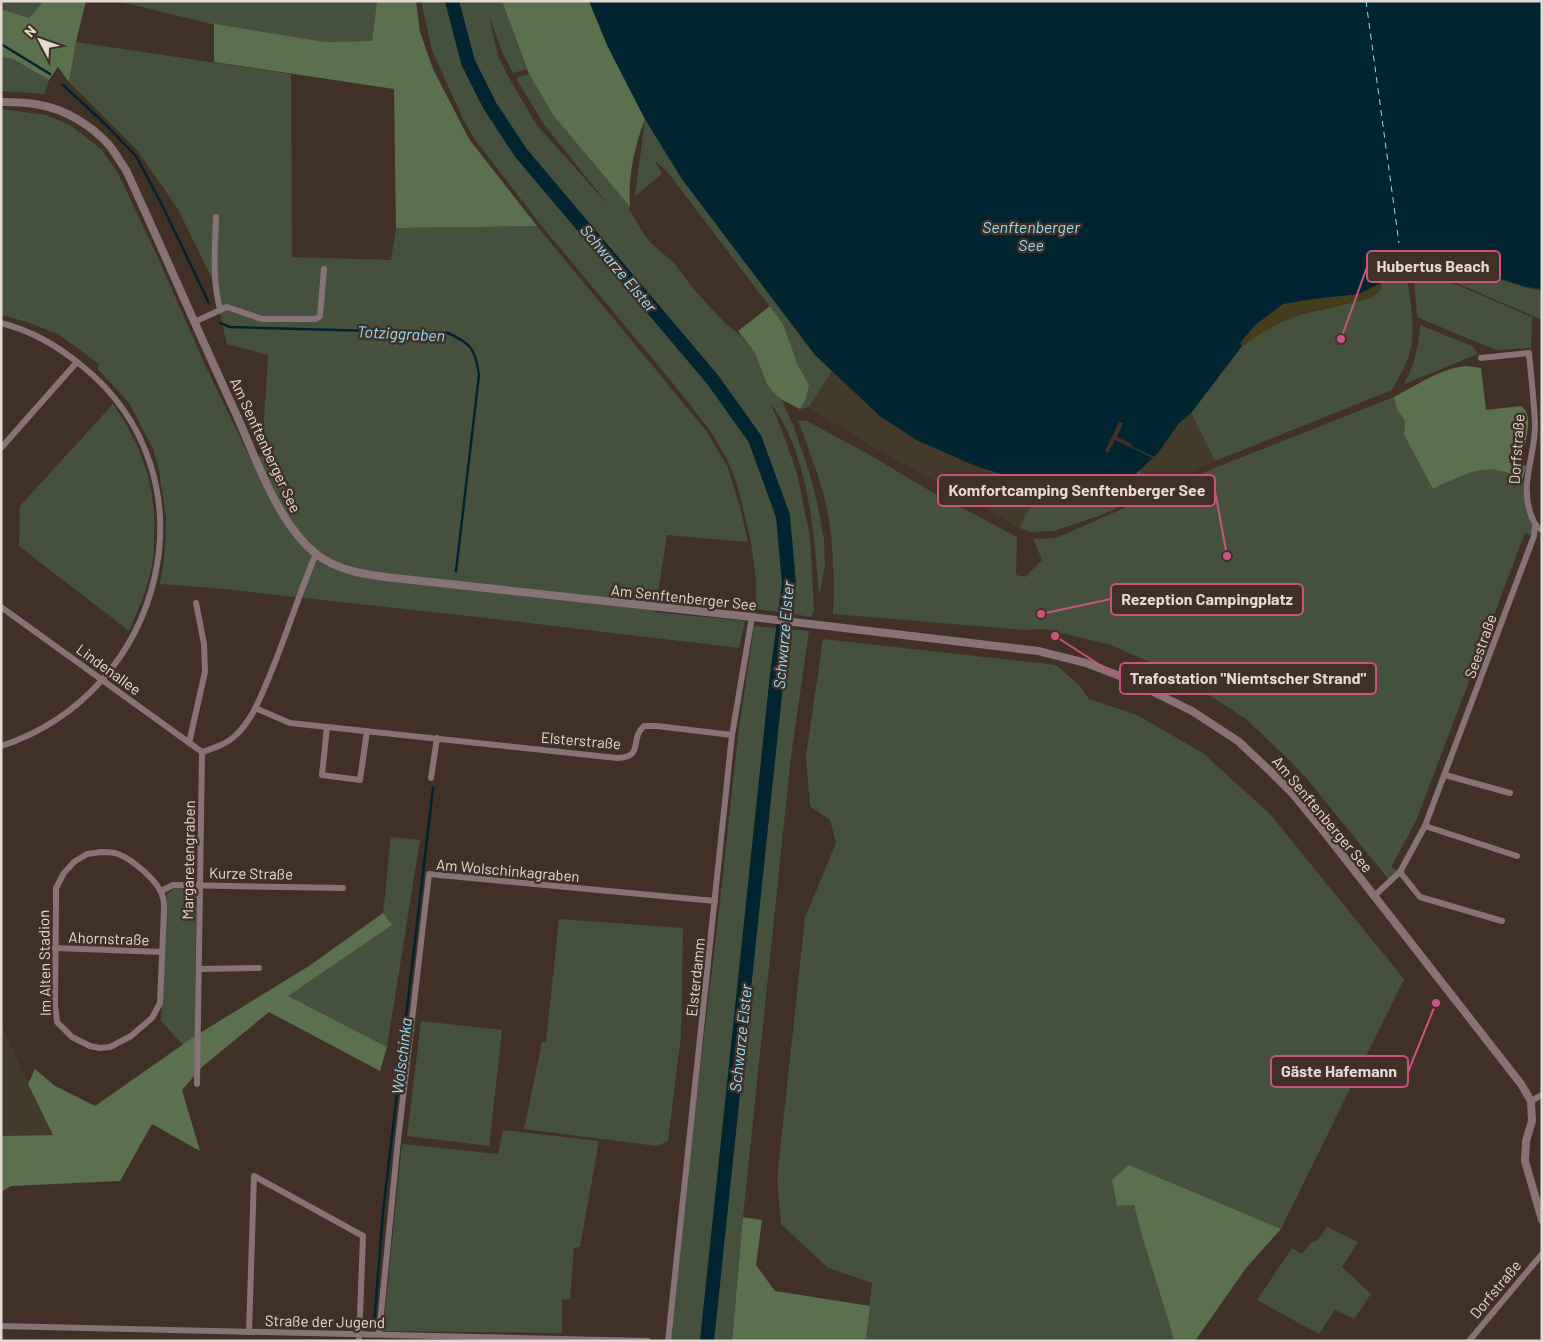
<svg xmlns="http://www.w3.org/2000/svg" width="1543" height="1342" viewBox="0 0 1543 1342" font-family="Barlow,sans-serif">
<rect width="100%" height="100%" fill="#413026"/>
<g fill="#443a2a">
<polygon points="832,371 881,417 917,440 973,465 1039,486 1020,528 873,447 809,407"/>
<polygon points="1191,413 1215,461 1152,491 1139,471 1158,453 1179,423"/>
<polygon points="1,1027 3,1027 28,1084 54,1135 1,1136"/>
</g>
<g fill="#45513d">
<polygon points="1,1 44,1 29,18 1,9"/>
<polygon points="117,1 377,1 372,41 325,42 220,26"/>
<path d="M421,1h81l25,68 -14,4 -10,-19 -14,-38 9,40 9,18 29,50 74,83 -67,-84 -27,-45 13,-4 24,41 77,92 -1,2 13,22 9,12 24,21 21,28 29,31 16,13 14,17 19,40 8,7 11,25 15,43 9,33 7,39 1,27 -6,28c-5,-63 -10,-141 -49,-193l12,29 15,42 13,64 4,73 -2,7 -56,-8v-28l-5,-39 -14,-58 -9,-23 -17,-29 -39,-50 -132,-158 -67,-87 -11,-20 -30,-67z"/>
<polygon points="76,42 291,74 292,257 391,260 396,228 537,226 708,433 728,468 740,507 748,542 667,535 655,612 745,621 739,648 478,617 214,588 160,584 165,551 166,517 159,470 153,449 129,403 98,369 99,364 58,334 27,322 1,315 1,109 46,115 70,125 101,149 118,173 159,260 206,367 252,462 262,455 268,355 227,344 211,277 178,209 137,150 69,82"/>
<polygon points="1,57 13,59 49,80 45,94 1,91"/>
<polygon points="645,119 682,179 815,355 832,371 809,407 800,409 806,399 809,385 798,365 783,324 666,170 655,161 662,174 635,196"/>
<polygon points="1423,255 1527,288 1542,291 1542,320 1410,263 1416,256"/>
<path d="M1406,265l3,6 -2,6c3,25 10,54 2,78 -4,13 -11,24 -17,35l-177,71 -24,-48 51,-67 12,-9 25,-14 20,-8 68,-16c10,-4 13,-6 15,-16l15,-9z"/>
<polygon points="1413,266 1532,317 1531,348 1496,350 1419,318 1417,316"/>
<path d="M1420,325l52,21 6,8 -74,30c10,-18 15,-38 16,-59z"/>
<path d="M1394,397l3,13 8,11 -1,14 29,54c23,-11 53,-28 78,-15 5,2 12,7 15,12 2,4 2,11 4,15 2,12 6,23 4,35l-9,-3 -109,288 -25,46 9,5 -10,9 -83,-102 -15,-16 -46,-44 -34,-22 -58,-33 -43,-19 -66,-16 -20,1 -192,-16c1,-40 1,-79 -9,-118 -7,-26 -17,-51 -26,-76l9,1 61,33 57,34 92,49 -1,38 9,2 17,-17 -9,-22 8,1 15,-1 161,-71z"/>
<path d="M113,404c29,42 44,83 41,134 0,10 0,21 -3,31 -4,22 -13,41 -22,62l-110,-85 1,-40z"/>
<polygon points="1139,471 1152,491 1104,514 1054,531 1030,532 1020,528 1039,486 1118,489"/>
<polygon points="754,626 809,631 791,756 743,1217 732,1341 668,1341 720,902 738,736"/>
<polygon points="823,639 1056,665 1079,685 1089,699 1137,715 1203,753 1270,814 1404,979 1281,1229 1129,1166 1134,1205 1140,1228 1164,1304 1174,1341 862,1341 866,1338 872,1283 828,1268 781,1224 777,1179 805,918 836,843 830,820 810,806 806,756"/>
<polygon points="391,837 420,840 387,1047 287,996 391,925 383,913"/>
<polygon points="174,889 193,889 196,891 195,1036 183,1045 161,1021 167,894"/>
<polygon points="559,919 683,928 681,1035 668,1141 657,1146 524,1129 542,1042 546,1042"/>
<polygon points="421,1021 502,1030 489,1146 407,1136"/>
<polygon points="503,1130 599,1141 580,1247 574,1248 570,1299 562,1300 562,1333 383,1331 402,1144 498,1154"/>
<polygon points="1327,1227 1358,1242 1342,1267 1371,1294 1354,1319 1335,1310 1319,1334 1257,1300 1292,1248 1302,1254 1311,1243 1318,1240"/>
</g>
<g fill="#5b704d">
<polygon points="44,1 86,1 76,42 69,82 58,67 49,80 13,59 1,57 1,9 29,18"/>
<polygon points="377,1 416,1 420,32 433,69 469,139 537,226 396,228 394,89 214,62 214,24 325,42 372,41"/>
<path d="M502,1h87l19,46 37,72c-11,29 -17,57 -15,88l-77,-92 -24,-41z"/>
<polygon points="770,306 783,324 798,365 809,385 806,399 800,409 782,400 774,393 767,384 755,353 738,331"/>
<path d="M1467,366l14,2 5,42 35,-4c12,9 6,26 4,40l-13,-2 -3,19 17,3 -4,16c-28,-25 -60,-7 -89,7l-29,-54 1,-14 -8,-11 -3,-13c23,-12 47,-29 73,-31z"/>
<polygon points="383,913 392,925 288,996 387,1047 380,1071 269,1012 202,1067 182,1090 200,1151 152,1124 120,1181 11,1186 1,1192 1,1136 53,1135 28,1084 35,1069 55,1086 95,1106 195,1036 309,966"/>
<path d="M1129,1165l152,64 -35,39 -51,73h-21c-12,-46 -29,-90 -40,-136l-17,1 -5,-26z"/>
<polygon points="743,1217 762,1220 756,1265 775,1291 870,1306 866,1338 862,1341 732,1341"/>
</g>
<path fill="#443c1b" d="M1382,283c-2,10 -5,12 -15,16 -22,5 -47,9 -69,16 -20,8 -39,18 -56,31l-2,-3 15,-18 28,-21 30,-5 46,-5z"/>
<polygon fill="#002430" points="589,1 1542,1 1542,289 1527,287 1423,254 1416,255 1397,274 1359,294 1313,299 1283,304 1255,325 1240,343 1242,346 1191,413 1179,423 1158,453 1119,489 1039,486 973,465 917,440 881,417 815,355 682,179 645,119 608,47"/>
<polygon fill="#413026" points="1119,422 1123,423 1117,437 1132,444 1131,446 1157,458 1155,459 1115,440 1108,452 1105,451"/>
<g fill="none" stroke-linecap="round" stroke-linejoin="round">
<g stroke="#002430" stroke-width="2.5">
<polyline points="1,44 50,74"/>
<polyline points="63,85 102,121 136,156 161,203 209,303"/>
<path d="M220,323l10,4 218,6c24,11 27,16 31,42l-23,196"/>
<polyline points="374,1325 383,1212 433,788"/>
</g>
<polyline stroke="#002430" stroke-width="14" points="452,1 468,62 490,106 521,153 713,380 755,439 783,516 789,584 777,675 707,1341"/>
<polyline stroke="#90dffe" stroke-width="1" stroke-dasharray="6 5" stroke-linecap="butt" points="1366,1 1399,243"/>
<g stroke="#877275" stroke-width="6">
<path d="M216,217c-1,31 -4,62 4,92"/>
<polyline points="194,322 227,307 262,319 316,319 320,316 324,269"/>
<path d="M1,323c31,8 55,22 80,42 139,111 84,328 -80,381"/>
<path d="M1481,358l48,-5c2,23 5,47 6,70 1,33 -16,58 -4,92 3,7 4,11 11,15"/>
<polyline points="1,448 77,362"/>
<polyline points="1,607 202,752"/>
<path d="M255,708l35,15 327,35c28,-1 12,-19 27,-32h13l75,9"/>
<polyline points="327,727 322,775 360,780 367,731"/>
<polyline points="189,743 205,672 204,644 196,603"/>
<path d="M202,752c12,-4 25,-8 34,-17 15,-14 23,-34 31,-53 18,-42 31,-86 49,-128"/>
<polyline points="1445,775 1510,793"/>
<polyline points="431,778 437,738"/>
<polyline points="1425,826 1517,856"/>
<path d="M102,852c5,0 11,0 16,2 14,5 42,28 45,44 1,3 1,8 1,12l-4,93 -8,15 -21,18 -21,11 -10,1 -10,-2 -18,-9 -15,-15 -2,-17 1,-102v-15l8,-15 10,-11 13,-8z"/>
<polyline points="1400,872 1420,897 1502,921"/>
<polyline points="161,891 173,885 343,888"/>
<polyline points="1374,896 1400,872 1425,826 1534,536 1535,526"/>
<polyline points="55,948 162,952"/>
<polyline points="199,969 259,968"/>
<polyline points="197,1084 202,752"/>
<polyline points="1531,1101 1542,1095"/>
<polyline points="1,1326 648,1341"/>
<polyline points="249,1332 254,1176 363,1236 359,1341"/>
<polyline points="379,1334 398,1140 429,874 715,901"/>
<polyline points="668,1341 732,735 752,617"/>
<polyline points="1469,1341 1542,1254"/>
</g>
<path stroke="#877275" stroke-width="8" d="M1,102c13,0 26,0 39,3 25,4 52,21 69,40 6,7 11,17 17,25 38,82 73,164 111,246 19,43 41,107 78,137 22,18 52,22 79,25l358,39 286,34 48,12 39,15 67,33 46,30 32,30 23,23 36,44 192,246 10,17 1,20 -6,20 -1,20 17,59"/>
</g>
<g text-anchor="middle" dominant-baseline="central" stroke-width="5" stroke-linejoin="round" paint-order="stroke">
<g font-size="15" fill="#e5d9d3" stroke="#413026">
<text transform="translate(266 445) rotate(65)">Am Senftenberger See</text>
<text transform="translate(1516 449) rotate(-86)">Dorfstraße</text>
<text transform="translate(684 597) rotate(6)">Am Senftenberger See</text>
<text transform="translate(1480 646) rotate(-70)">Seestraße</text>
<text transform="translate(109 669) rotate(36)">Lindenallee</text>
<text transform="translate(581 740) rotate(5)">Elsterstraße</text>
<text transform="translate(1323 814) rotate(50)">Am Senftenberger See</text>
<text transform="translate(188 860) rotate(-89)">Margaretengraben</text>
<text transform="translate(508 870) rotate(5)">Am Wolschinkagraben</text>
<text transform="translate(251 873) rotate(1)">Kurze Straße</text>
<text transform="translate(109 938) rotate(2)">Ahornstraße</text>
<text transform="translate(44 963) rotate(-91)">Im Alten Stadion</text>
<text transform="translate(695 977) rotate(-84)">Elsterdamm</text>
<text transform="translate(1495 1289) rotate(-50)">Dorfstraße</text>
<text transform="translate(325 1321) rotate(1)">Straße der Jugend</text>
</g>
<g font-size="16" font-style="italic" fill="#90dffe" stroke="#413026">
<text x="1031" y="226">Senftenberger<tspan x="1031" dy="18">See</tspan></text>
<text transform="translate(619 268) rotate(50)">Schwarze Elster</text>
<text transform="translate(401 333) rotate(3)">Totziggraben</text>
<text transform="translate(783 635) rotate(-85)">Schwarze Elster</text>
<text transform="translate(740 1038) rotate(-84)">Schwarze Elster</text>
<text transform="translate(401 1056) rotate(-83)">Wolschinka</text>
</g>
</g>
<path fill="none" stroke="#cc527f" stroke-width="2" d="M1341 339L1367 267M1227 556L1215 491M1041 614L1111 599M1055 636L1120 678M1436 1003L1408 1072"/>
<g fill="#cc527f" stroke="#413026" stroke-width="2">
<circle cx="1341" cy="339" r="5"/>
<circle cx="1227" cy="556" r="5"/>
<circle cx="1041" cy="614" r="5"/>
<circle cx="1055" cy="636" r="5"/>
<circle cx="1436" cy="1003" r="5"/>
</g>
<g fill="#413026" stroke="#cc527f" stroke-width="2">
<rect x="1367" y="251" width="133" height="31" rx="5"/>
<rect x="938" y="475" width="277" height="31" rx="5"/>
<rect x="1111" y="584" width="192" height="31" rx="5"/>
<rect x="1120" y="663" width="256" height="31" rx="5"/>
<rect x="1271" y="1056" width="137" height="31" rx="5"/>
</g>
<g font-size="16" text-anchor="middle" font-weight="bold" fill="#e5d9d3">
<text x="1433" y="272">Hubertus Beach</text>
<text x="1077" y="496">Komfortcamping Senftenberger See</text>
<text x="1207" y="605">Rezeption Campingplatz</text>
<text x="1248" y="684">Trafostation "Niemtscher Strand"</text>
<text x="1339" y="1077">Gäste Hafemann</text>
</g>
<rect width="1543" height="1342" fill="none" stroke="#e5d9d3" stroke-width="5"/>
<g transform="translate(40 40) rotate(311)" stroke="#413026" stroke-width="4" paint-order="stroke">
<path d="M0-4L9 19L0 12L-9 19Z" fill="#e5d9d3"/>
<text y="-8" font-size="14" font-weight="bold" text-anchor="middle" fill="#e5d9d3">N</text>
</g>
</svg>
